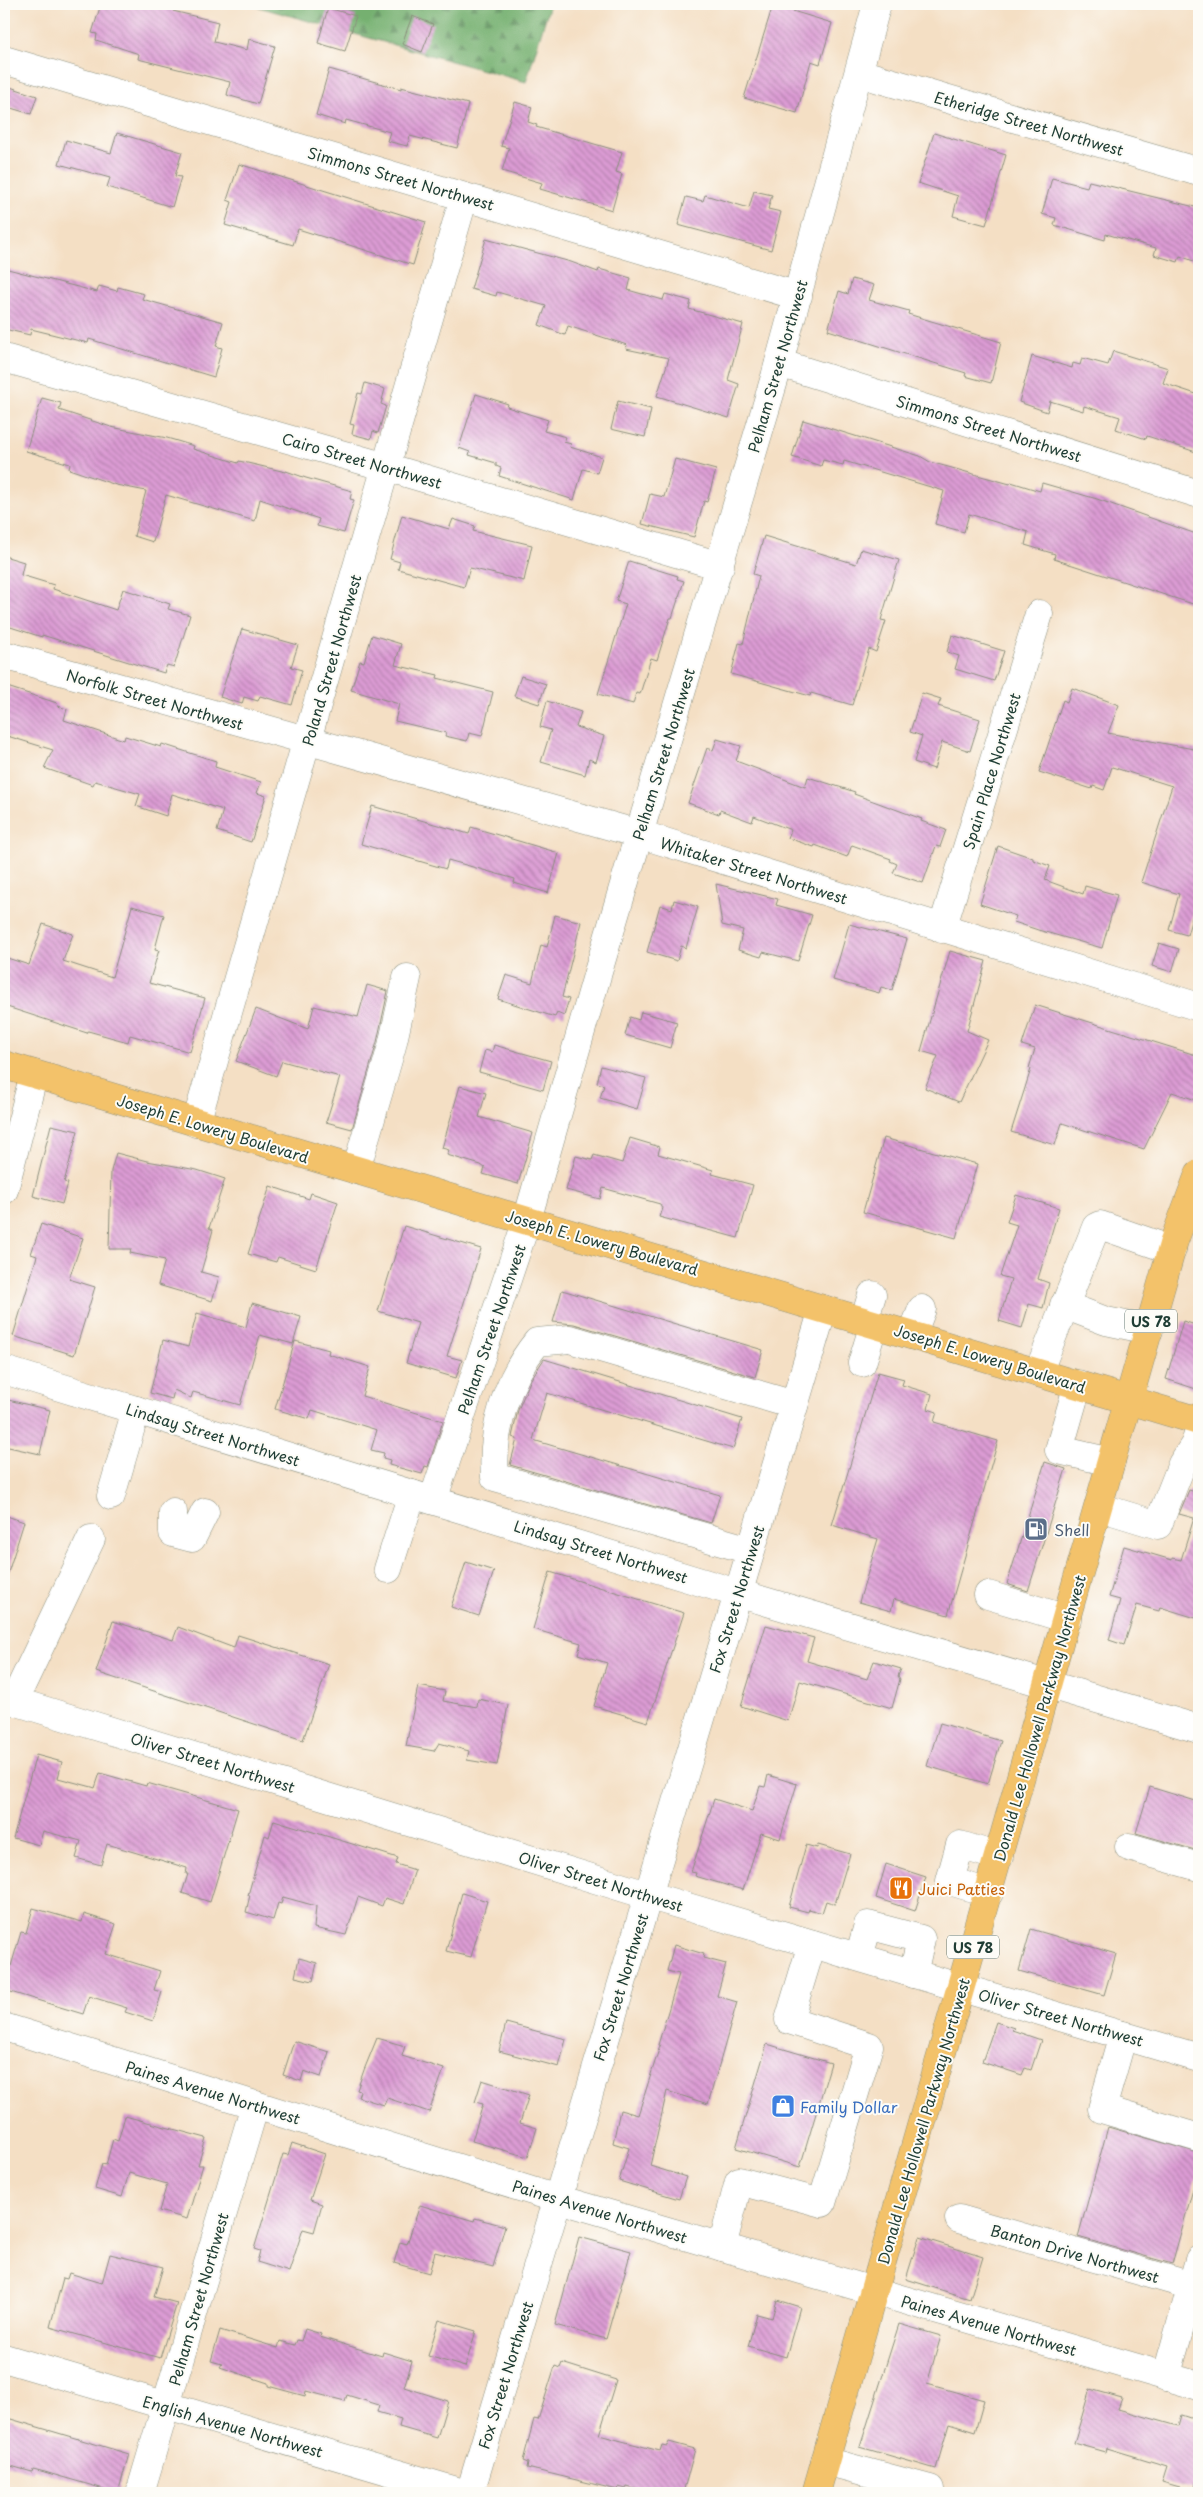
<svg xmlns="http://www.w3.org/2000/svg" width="1203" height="2497" viewBox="0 0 1203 2497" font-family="'Playpen Sans',sans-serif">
<defs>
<pattern id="forest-firs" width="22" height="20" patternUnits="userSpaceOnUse" patternTransform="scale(1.25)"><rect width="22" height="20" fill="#74b070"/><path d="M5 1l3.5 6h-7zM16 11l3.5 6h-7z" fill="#5f905d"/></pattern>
<pattern id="building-back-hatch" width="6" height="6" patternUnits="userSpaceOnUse" patternTransform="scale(1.25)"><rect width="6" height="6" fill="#dc9bd4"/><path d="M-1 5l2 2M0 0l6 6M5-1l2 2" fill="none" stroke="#b280ad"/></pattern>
</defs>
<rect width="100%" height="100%" fill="#fdfcf7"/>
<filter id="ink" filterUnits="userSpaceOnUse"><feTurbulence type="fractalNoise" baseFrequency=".02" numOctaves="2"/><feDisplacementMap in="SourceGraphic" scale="10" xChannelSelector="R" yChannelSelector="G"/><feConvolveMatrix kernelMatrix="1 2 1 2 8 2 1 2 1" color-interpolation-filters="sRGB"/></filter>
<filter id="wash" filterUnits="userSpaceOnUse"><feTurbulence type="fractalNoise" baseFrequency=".0096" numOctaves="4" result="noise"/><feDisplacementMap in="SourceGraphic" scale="20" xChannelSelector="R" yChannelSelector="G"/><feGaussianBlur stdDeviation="1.12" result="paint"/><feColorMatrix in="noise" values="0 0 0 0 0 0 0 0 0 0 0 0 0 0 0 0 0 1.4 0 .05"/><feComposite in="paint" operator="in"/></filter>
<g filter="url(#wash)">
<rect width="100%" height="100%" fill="#f4dfc4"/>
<polygon fill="url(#forest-firs)" stroke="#4a7652" points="248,4 550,4 526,82"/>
<g id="blocks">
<g fill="url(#building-back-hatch)">
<polygon points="101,4 175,4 173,11 218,22 214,42 247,50 249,39 275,46 258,104 227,95 230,82 138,59 139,54 96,40 97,34 92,33"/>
<polygon points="773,5 832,23 820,64 811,61 797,113 744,98"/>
<polygon points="328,8 356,16 345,51 318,43"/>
<polygon points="412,16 433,24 422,52 402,44"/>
<polygon points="329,69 401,89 401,87 468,104 457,148 410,136 407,146 387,141 390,132 346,120 345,124 316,115"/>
<polygon points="4,85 37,96 31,114 4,106"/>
<polygon points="515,102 532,107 528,122 537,125 536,127 622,152 616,172 622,174 612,210 540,189 542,183 502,171 509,148 501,146"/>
<polygon points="117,133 182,152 175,176 181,177 172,207 107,187 110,178 59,164 66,140 111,153"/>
<polygon points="934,133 1006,155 986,225 953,216 958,196 918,183"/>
<polygon points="239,164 426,222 413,265 298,229 293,245 225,225 232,202 227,200"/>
<polygon points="1052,178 1087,187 1089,181 1199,208 1199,263 1180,256 1178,262 1154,255 1156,248 1106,234 1105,240 1054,225 1056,218 1042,214"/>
<polygon points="754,191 772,195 768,209 781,212 771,250 678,225 686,197 703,201 705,195 749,208"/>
<polygon points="486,239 571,262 598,272 599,269 631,278 628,290 663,300 665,294 691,301 689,309 743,324 728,380 739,384 729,418 657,396 669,358 626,349 627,345 568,326 565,335 539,325 546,306 497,292 496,296 471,289"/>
<polygon points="4,268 97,292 99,286 117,291 118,287 144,294 142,299 223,322 216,346 222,348 214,377 89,339 88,343 31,329 30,335 4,329"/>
<polygon points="852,279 874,285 869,300 909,311 908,314 1001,342 991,383 965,376 966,373 828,330 839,291 848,294"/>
<polygon points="1113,351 1168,368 1163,383 1199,395 1199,453 1147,436 1146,439 1116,429 1120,417 1084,406 1083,411 1050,401 1047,412 1019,402 1032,356 1072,368 1073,363 1080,365 1082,358 1108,365"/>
<polygon points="365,383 385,389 381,404 386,406 378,433 373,431 371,439 352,434 354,425 350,424 358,393 362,394"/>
<polygon points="476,394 508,404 507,407 548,420 544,431 566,437 564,442 571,444 570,447 602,457 597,473 583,469 574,500 499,476 501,468 496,466 496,463 469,455 470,452 459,448"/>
<polygon points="42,398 61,403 59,410 111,427 167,438 194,446 193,449 238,463 239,461 286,472 286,471 306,478 352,491 350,499 354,500 344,533 317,526 319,519 260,499 255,521 166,495 153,542 134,536 146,491 116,485 69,469 70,464 26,451"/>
<polygon points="618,401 651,409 645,437 611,429"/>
<polygon points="803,420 920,456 930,462 1010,484 1011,482 1040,491 1042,483 1097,499 1199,535 1199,606 1054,559 1055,554 1025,545 1028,532 969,514 964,532 935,524 944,491 844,461 843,465 823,460 821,466 792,457"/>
<polygon points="675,459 716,470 707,502 704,501 694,537 642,524 650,494 664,497"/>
<polygon points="402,515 449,529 453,519 475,526 473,531 532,545 524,581 470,568 464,587 398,569 400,562 390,559"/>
<polygon points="764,536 856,564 861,549 899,560 881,620 886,621 876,652 869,649 852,705 811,693 810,696 731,674 739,643 743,644 759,576 753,574"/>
<polygon points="4,556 24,562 21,575 54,585 53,589 116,610 123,589 170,604 168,609 190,615 174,667 167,665 164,673 42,635 42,637 4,625"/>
<polygon points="629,561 678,576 677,579 684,581 672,618 670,618 657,660 651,658 640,694 636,693 633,704 598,694 626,604 616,601"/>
<polygon points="242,629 298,645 291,667 302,670 292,705 260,696 258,701 244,697 242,704 220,697"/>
<polygon points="372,635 401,644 395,665 438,675 437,678 493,692 482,736 469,733 467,741 445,736 446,733 395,721 399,704 351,690 360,661 364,662"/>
<polygon points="952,635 1004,651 994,681 955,669 959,656 947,652"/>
<polygon points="521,676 546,684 539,704 514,696"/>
<polygon points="4,686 57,703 58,706 67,709 64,720 124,740 125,736 161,747 162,744 190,753 216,761 215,767 261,782 257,793 266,796 251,842 217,831 223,810 172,794 166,816 136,806 140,794 95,781 93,785 44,768 53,750 4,735"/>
<polygon points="1072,688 1119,705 1108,733 1199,750 1199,913 1194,911 1187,935 1169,930 1179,894 1141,882 1172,786 1112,767 1104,790 1093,786 1092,789 1039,772 1063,700 1067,702"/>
<polygon points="922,693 941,699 938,706 980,719 970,751 942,742 934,769 914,762 922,736 910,732"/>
<polygon points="547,701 581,712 576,727 604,736 596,762 589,759 585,775 541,762 551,730 540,727"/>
<polygon points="717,739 741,746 736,761 805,787 808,777 855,792 854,794 922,819 921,821 946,830 940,847 936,846 923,883 893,873 897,864 890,861 891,859 852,845 847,857 815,845 814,847 788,838 791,830 754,816 752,822 720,810 719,814 688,803 707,748 713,750"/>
<polygon points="372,806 469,834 471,827 559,853 548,893 514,883 515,879 448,860 446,869 361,844"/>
<polygon points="998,846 1033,858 1033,860 1050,866 1045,880 1083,894 1085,886 1117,895 1102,948 1038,930 1014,922 1016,916 980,904"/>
<polygon points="716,884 778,899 776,905 812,915 798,961 763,952 761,957 738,950 743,930 722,925"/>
<polygon points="674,900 698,907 686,948 681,946 677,961 647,952 660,905 672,909"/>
<polygon points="132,906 164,915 155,949 159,950 149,983 205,998 190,1052 130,1035 128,1042 88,1031 87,1033 4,1006 4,957 29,965 43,924 73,934 63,961 112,977"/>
<polygon points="555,915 581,922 562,997 569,999 564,1016 557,1013 555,1017 498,999 506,975 532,983 541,945 547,947"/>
<polygon points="849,924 907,939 892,990 881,987 879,993 833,980"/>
<polygon points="1159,943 1179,949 1172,972 1152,966"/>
<polygon points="950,951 986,961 967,1031 988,1040 959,1102 925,1088 938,1056 921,1051"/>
<polygon points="367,985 388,991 377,1042 352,1129 326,1122 340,1077 282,1061 276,1076 236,1061 256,1009 308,1029 314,1006 358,1017"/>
<polygon points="1035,1005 1199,1056 1199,1090 1196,1100 1172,1092 1144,1149 1062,1123 1055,1145 1011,1132 1031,1069 1029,1068 1035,1049 1022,1045"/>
<polygon points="641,1012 677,1022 670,1048 625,1035 630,1017 639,1020"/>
<polygon points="494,1045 551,1061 543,1090 479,1072 485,1050 492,1052"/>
<polygon points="601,1066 646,1078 637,1109 600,1098 604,1085 597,1083"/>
<polygon points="460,1086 486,1093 479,1117 533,1133 518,1184 483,1174 485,1168 481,1165 447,1155 449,1150 442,1148"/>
<polygon points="51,1125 78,1131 64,1182 68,1183 62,1204 33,1196"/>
<polygon points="630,1138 660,1147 658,1154 713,1170 712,1174 753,1185 738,1238 659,1217 662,1208 660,1204 603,1188 600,1199 566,1190 576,1156 592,1160 594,1155 622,1163"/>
<polygon points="884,1138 977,1164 956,1238 863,1212"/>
<polygon points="116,1153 147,1161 197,1170 225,1179 209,1228 213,1230 201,1272 219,1277 212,1301 158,1285 165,1260 130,1253 131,1249 109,1249 111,1171"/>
<polygon points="270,1186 309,1199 311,1193 338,1202 316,1269 278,1257 276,1262 248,1254"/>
<polygon points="1016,1195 1059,1208 1038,1279 1049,1283 1043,1308 1029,1304 1022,1328 999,1321 1011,1279 1000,1276 1017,1225 1007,1222"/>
<polygon points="41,1224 83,1238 69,1279 95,1287 74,1355 13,1336 37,1256 31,1254"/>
<polygon points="404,1226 481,1249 447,1356 462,1360 456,1378 406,1363 418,1323 378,1311"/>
<polygon points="562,1290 763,1350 755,1377 574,1324 553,1322"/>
<polygon points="252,1303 301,1317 293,1344 260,1335 240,1405 193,1392 191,1398 174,1390 172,1399 150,1393 163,1340 188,1347 197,1313 246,1327"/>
<polygon points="1183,1321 1199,1326 1199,1390 1166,1379"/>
<polygon points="295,1341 329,1350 328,1354 370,1367 362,1396 443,1421 428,1467 425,1466 422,1474 389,1465 390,1460 383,1458 384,1453 371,1450 377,1430 312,1410 309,1419 275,1409"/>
<polygon points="544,1359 742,1419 733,1449 547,1393 533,1440 720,1495 711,1523 510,1465 517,1439 512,1437 518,1410 531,1379"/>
<polygon points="878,1372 904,1379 902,1385 932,1394 928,1409 937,1412 934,1422 998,1441 948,1615 894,1599 891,1611 859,1602 878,1539 832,1525"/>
<polygon points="4,1399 50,1410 40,1454 4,1446"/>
<polygon points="1045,1462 1066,1469 1028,1591 1007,1584"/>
<polygon points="1189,1490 1199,1493 1199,1619 1160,1607 1159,1611 1137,1605 1124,1645 1109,1640 1120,1600 1109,1597 1124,1546 1172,1560 1172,1558 1181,1560 1194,1518 1179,1514"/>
<polygon points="4,1515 24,1522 8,1573 4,1572"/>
<polygon points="466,1562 494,1571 479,1616 451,1607"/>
<polygon points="550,1572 684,1613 648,1722 594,1706 607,1663 578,1654 581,1643 533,1629"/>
<polygon points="113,1621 173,1640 178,1627 234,1648 238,1635 329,1664 303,1740 96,1672"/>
<polygon points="766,1625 814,1638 807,1661 867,1679 874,1661 901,1669 898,1676 900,1679 892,1708 800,1681 788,1721 741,1706"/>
<polygon points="418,1686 445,1691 443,1701 477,1707 478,1699 508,1705 497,1765 467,1760 469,1751 439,1743 434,1751 406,1746"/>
<polygon points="940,1723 1001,1741 988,1784 927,1766"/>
<polygon points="36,1755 62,1762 58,1778 92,1787 95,1788 100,1773 146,1786 147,1783 238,1809 210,1902 182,1893 188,1874 186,1874 187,1868 107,1844 101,1865 76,1858 81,1841 43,1831 39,1845 13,1838"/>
<polygon points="768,1775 797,1784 780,1839 761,1833 743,1890 695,1876 696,1873 691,1872 714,1799 752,1811 760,1786 765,1787"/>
<polygon points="1150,1787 1199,1802 1199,1837 1195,1850 1136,1833"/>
<polygon points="274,1820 398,1858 396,1864 415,1870 404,1904 385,1898 382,1906 358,1897 346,1935 314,1928 316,1906 283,1897 281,1904 278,1903 273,1920 246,1912 250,1895 248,1895 265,1835 269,1837"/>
<polygon points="806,1845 817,1848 818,1845 850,1854 835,1904 826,1901 822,1913 809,1909 808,1912 789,1907"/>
<polygon points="886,1864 926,1877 915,1911 876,1898"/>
<polygon points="462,1893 487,1901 471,1957 446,1951"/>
<polygon points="33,1908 82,1922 84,1914 116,1924 106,1954 160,1971 154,1990 162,1992 153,2021 125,2012 127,2008 89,1996 83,2014 4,1990 21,1932 26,1933"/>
<polygon points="1031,1929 1116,1954 1104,1995 1019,1971"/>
<polygon points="674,1945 704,1954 703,1958 726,1964 717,1996 737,2002 708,2104 667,2091 650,2166 686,2177 679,2199 619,2181 629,2148 613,2143 620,2110 638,2115 660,2046 658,2045 679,1974 667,1971"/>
<polygon points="299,1958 317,1963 313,1981 295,1977"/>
<polygon points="996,2022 1014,2028 1012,2030 1041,2040 1031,2070 1025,2068 1022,2075 982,2062"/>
<polygon points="506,2023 566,2039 559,2067 499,2051"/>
<polygon points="377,2038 405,2046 402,2056 444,2069 429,2112 387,2098 384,2105 358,2097 360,2091 357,2090 364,2070"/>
<polygon points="294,2041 329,2052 321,2077 304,2071 301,2081 283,2075"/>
<polygon points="767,2044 831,2063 800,2167 736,2148"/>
<polygon points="482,2080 529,2095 520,2123 537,2128 528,2157 472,2141 483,2104 475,2102"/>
<polygon points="125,2116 206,2138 198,2165 203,2165 187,2219 159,2211 167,2184 129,2173 122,2197 95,2189 102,2164 106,2165 113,2139 118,2141"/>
<polygon points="1108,2127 1199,2153 1199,2168 1172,2264 1078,2237"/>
<polygon points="292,2143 325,2154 310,2200 322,2204 314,2232 303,2229 289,2272 257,2262 260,2251 254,2249 283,2154 288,2155"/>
<polygon points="420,2205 474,2221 475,2218 505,2226 493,2267 435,2252 429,2273 394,2263 400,2242 407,2244"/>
<polygon points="579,2237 631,2251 606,2339 555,2325"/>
<polygon points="919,2237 983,2257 970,2299 906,2279"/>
<polygon points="110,2254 163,2267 154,2297 177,2303 160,2358 50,2327 63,2278 67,2279 69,2273 102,2283"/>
<polygon points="777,2300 800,2307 786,2357 748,2346 757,2314 772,2318"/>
<polygon points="439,2320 476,2331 465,2367 428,2356"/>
<polygon points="899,2324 941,2336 927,2384 984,2400 975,2432 949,2424 936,2469 860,2447"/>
<polygon points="305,2329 321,2334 320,2337 382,2356 383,2352 412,2361 404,2387 448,2401 437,2438 399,2427 401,2419 377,2412 379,2405 347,2395 345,2401 306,2391 305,2396 268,2386 268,2383 220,2367 222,2364 211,2361 220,2330 278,2348 280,2341 295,2345 297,2340 301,2341"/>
<polygon points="562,2363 616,2380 599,2435 660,2451 662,2445 667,2446 669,2442 695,2449 683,2493 650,2493 627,2487 626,2489 619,2487 618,2490 527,2468 528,2463 523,2461 534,2419 538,2420 555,2366 560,2368"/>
<polygon points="1090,2389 1122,2398 1118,2409 1178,2426 1181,2415 1199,2421 1199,2473 1194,2491 1162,2482 1167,2466 1107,2448 1106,2452 1074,2443"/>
<polygon points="4,2417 129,2454 118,2493 41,2471 33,2469 32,2472 4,2464"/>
</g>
</g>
</g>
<g filter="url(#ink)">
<use href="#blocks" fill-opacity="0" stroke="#8a8e7c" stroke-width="1"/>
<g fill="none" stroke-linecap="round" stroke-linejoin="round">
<g stroke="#8a8e7c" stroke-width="29">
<g id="minor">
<polyline points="4,60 798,296"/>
<polyline points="859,73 1199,172"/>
<polyline points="4,358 386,467 720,566"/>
<polyline points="779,363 1199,494"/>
<polyline points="4,655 639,834 1199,1007"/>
<polyline points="942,929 1039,614"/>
<polyline points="196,1123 464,197"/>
<polyline points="356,1170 392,1046 407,978"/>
<polyline points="4,1190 34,1074"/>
<polyline points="1064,1305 1106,1321 1149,1330"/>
<polyline points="864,1321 872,1295"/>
<polyline points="912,1335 922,1309"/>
<polyline points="862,1363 874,1324"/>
<polyline points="4,1370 737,1593 1199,1729"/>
<polyline points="1038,1373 1096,1227 1100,1225 1172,1250"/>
<polyline points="1078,1384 1059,1450 1111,1462"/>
<polyline points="111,1496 136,1410"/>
<polyline points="433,1500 527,1220 598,972 775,377 877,4"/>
<polyline points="1099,1507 1158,1525 1182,1464 1195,1444 1199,1431"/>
<polyline points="173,1512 173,1533 192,1538 205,1512"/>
<path d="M750,1550l-255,-73c-4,-47 12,-98 42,-135l33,-3 224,66"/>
<polyline points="388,1569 412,1494"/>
<polyline points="988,1595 1067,1619"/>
<polyline points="4,1698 647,1895 1199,2058"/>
<polyline points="14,1701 91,1539"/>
<polyline points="1129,1847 1199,1867"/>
<polyline points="989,1893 950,1881 960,1845 999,1857"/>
<polyline points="859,1957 868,1925 921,1939 913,1974"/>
<polyline points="4,2027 558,2199 1199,2386"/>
<polyline points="1123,2035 1102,2109 1199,2138"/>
<polyline points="959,2219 1192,2286"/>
<polyline points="722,2247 739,2181 822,2203 869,2046 789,2020 812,1944"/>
<polyline points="4,2358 463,2493"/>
<polyline points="1166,2377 1199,2260"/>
<polyline points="825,2461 930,2489"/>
<polyline points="140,2493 255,2105"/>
<polyline points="470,2493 823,1309"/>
</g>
</g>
<g stroke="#8a8e7c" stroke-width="29">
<g id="major">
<polyline points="4,1065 1199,1421"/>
<polyline points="816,2493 1174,1241 1199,1174"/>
</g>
</g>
<use href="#minor" stroke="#fff" stroke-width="28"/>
<use href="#major" stroke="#f3c26a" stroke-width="28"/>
</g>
</g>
<defs>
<g id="fuel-square" transform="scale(1.25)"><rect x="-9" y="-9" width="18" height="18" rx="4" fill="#5c6f8a" stroke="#fdfcf7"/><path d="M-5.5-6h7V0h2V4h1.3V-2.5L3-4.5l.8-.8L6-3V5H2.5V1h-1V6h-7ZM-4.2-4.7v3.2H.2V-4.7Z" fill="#fff"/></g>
<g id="restaurant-square" transform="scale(1.25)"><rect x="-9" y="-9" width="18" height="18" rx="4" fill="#e8710a" stroke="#fdfcf7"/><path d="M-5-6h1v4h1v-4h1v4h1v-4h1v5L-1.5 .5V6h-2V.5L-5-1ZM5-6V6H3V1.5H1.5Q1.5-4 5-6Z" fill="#fff"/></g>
<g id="shop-square" transform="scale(1.25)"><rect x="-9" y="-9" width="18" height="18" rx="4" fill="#3f7fe0" stroke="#fdfcf7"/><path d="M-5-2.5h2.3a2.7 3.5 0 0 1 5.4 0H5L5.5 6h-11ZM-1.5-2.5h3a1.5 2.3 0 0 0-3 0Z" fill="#fff"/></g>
</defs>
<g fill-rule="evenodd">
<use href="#fuel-square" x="1036" y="1529"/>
<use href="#restaurant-square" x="901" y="1888"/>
<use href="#shop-square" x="783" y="2106"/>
</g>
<g text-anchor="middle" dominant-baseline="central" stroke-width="4" stroke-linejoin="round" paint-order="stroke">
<g fill="#fdfcf7" stroke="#62766e" stroke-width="1">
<rect x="1125" y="1309.5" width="52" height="23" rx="4"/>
<rect x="947" y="1935.5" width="52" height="23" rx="4"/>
</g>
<g font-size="14" font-weight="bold" fill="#1f3d34">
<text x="1151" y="1321">US 78</text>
<text x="973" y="1947">US 78</text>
</g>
<g font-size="15" fill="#1f3d34" stroke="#fdfcf7">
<text transform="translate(1029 123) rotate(16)">Etheridge Street Northwest</text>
<text transform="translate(401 178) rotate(16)">Simmons Street Northwest</text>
<text transform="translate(777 366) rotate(-74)">Pelham Street Northwest</text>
<text transform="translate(989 428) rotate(17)">Simmons Street Northwest</text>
<text transform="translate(362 460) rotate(16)">Cairo Street Northwest</text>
<text transform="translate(331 660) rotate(-74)">Poland Street Northwest</text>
<text transform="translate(155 699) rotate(16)">Norfolk Street Northwest</text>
<text transform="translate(663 754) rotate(-73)">Pelham Street Northwest</text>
<text transform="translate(991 771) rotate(-73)">Spain Place Northwest</text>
<text transform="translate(754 870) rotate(17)">Whitaker Street Northwest</text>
<text transform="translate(213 1128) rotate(17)">Joseph E. Lowery Boulevard</text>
<text transform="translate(602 1242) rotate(16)">Joseph E. Lowery Boulevard</text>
<text transform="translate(491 1329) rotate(-71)">Pelham Street Northwest</text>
<text transform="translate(990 1358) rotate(17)">Joseph E. Lowery Boulevard</text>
<text transform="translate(213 1434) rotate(17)">Lindsay Street Northwest</text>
<text transform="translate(601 1551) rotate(17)">Lindsay Street Northwest</text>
<text transform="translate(736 1599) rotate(-73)">Fox Street Northwest</text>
<text transform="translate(1039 1718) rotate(-74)">Donald Lee Hollowell Parkway Northwest</text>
<text transform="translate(213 1762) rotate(17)">Oliver Street Northwest</text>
<text transform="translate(601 1881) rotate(17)">Oliver Street Northwest</text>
<text transform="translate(620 1987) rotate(-73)">Fox Street Northwest</text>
<text transform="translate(1061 2017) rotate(16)">Oliver Street Northwest</text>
<text transform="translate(213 2092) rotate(17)">Paines Avenue Northwest</text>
<text transform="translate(923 2121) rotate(-74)">Donald Lee Hollowell Parkway Northwest</text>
<text transform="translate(600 2211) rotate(17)">Paines Avenue Northwest</text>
<text transform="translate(1075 2253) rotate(16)">Banton Drive Northwest</text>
<text transform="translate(198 2299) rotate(-74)">Pelham Street Northwest</text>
<text transform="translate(989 2325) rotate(16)">Paines Avenue Northwest</text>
<text transform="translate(505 2375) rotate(-73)">Fox Street Northwest</text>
<text transform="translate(233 2426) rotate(16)">English Avenue Northwest</text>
</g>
<g font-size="15" fill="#4e5e75" stroke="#fdfcf7" text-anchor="start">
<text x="1054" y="1529">Shell</text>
</g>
<g font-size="15" fill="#c56008" stroke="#fdfcf7" text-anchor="start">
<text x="918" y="1888">Juici Patties</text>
</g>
<g font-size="15" fill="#366cbe" stroke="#fdfcf7" text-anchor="start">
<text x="800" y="2106">Family Dollar</text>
</g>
</g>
<rect width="1203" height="2497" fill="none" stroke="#fdfcf7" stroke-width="20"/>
</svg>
